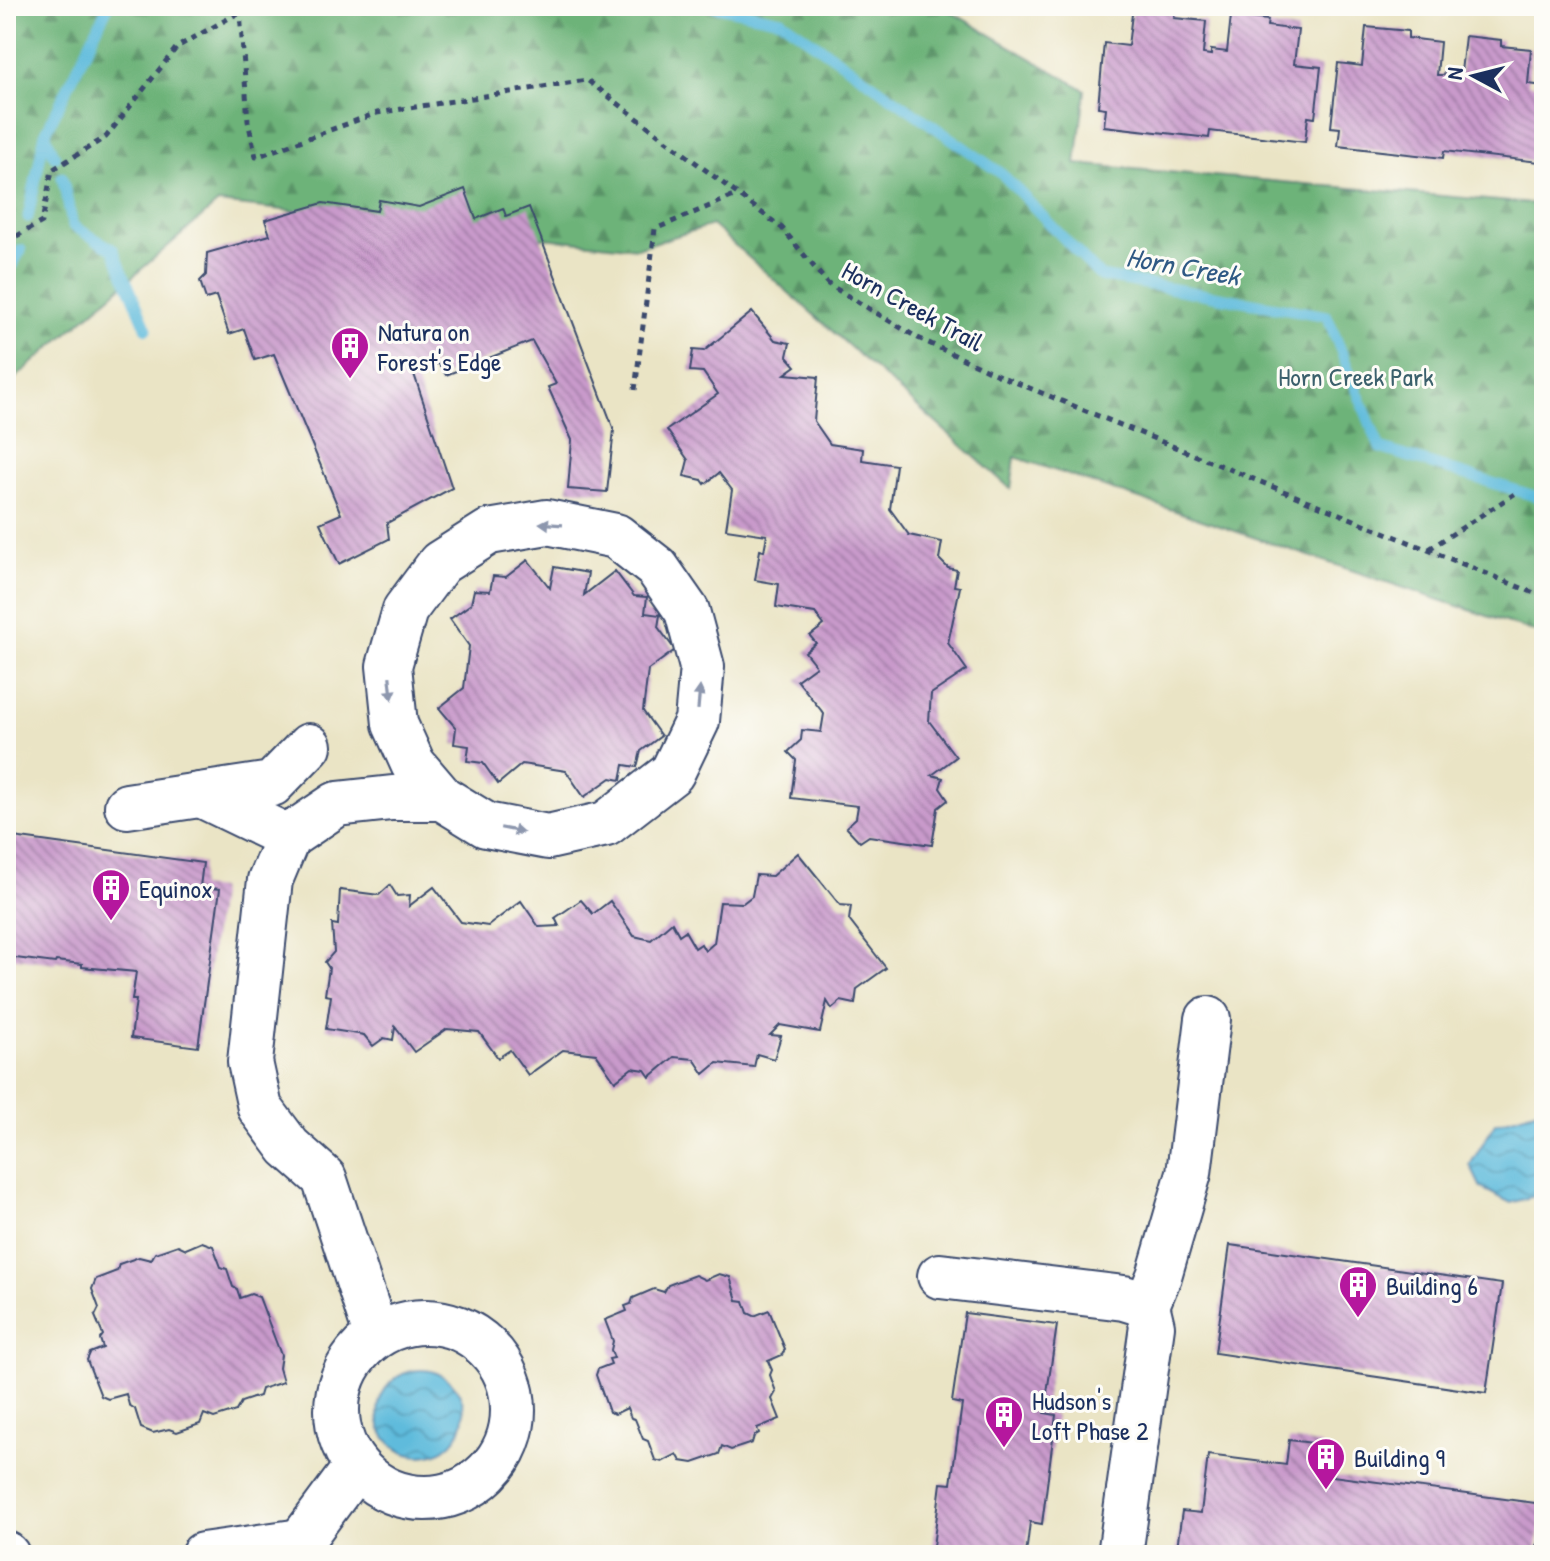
<svg xmlns="http://www.w3.org/2000/svg" width="1550" height="1561" viewBox="0 0 1550 1561" font-family="'Patrick Hand',sans-serif">
<defs>
<pattern id="forest-firs" width="22" height="20" patternUnits="userSpaceOnUse" patternTransform="scale(2)"><rect width="22" height="20" fill="#6db379"/><path d="M5 1l3.5 6h-7zM16 11l3.5 6h-7z" fill="#599266"/></pattern>
<pattern id="water-waves" width="16" height="10" patternUnits="userSpaceOnUse" patternTransform="scale(2)"><rect width="16" height="10" fill="#5ebbdc"/><path d="M0 5q4-4 8 0t8 0" fill="none" stroke="#4d98b6"/></pattern>
<pattern id="building-back-hatch" width="6" height="6" patternUnits="userSpaceOnUse" patternTransform="scale(2)"><rect width="6" height="6" fill="#c99acb"/><path d="M-1 5l2 2M0 0l6 6M5-1l2 2" fill="none" stroke="#a27ea8"/></pattern>
</defs>
<rect width="100%" height="100%" fill="#fdfcf7"/>
<filter id="ink" filterUnits="userSpaceOnUse"><feTurbulence type="fractalNoise" baseFrequency=".0125" numOctaves="2"/><feDisplacementMap in="SourceGraphic" scale="16" xChannelSelector="R" yChannelSelector="G"/><feConvolveMatrix kernelMatrix="1 2 1 2 8 2 1 2 1" color-interpolation-filters="sRGB"/></filter>
<filter id="wash" filterUnits="userSpaceOnUse"><feTurbulence type="fractalNoise" baseFrequency=".006" numOctaves="4" result="noise"/><feDisplacementMap in="SourceGraphic" scale="32" xChannelSelector="R" yChannelSelector="G"/><feGaussianBlur stdDeviation="1.8" result="paint"/><feColorMatrix in="noise" values="0 0 0 0 0 0 0 0 0 0 0 0 0 0 0 0 0 1.4 0 .05"/><feComposite in="paint" operator="in"/></filter>
<g filter="url(#wash)">
<rect width="100%" height="100%" fill="#eae4c5"/>
<polygon fill="url(#forest-firs)" stroke="#44716c" stroke-width="2" points="14,6 941,6 1085,90 1076,164 1544,205 1544,635 1015,457 1011,489 712,225 637,248 218,203 6,386 6,36"/>
<g fill="url(#water-waves)" stroke="#3c759d" stroke-width="2">
<polygon points="1544,1108 1544,1193 1511,1203 1481,1188 1470,1165 1495,1123"/>
<circle cx="421" cy="1413" r="43"/>
</g>
<g fill="none" stroke-linecap="round" stroke-linejoin="round">
<g stroke="#5ebbdc" stroke-width="11">
<polyline points="713,6 781,20 1002,174 1100,276 1327,316 1380,448 1544,499"/>
<polyline points="46,135 55,157"/>
<polyline points="62,177 73,226 113,249 147,329"/>
<polyline points="28,217 45,134 108,6"/>
<polyline points="6,276 21,250"/>
</g>
</g>
<g id="blocks">
<g fill="url(#building-back-hatch)">
<polygon points="1133,6 1175,11 1174,18 1206,21 1203,54 1211,55 1211,50 1227,52 1231,16 1268,20 1267,26 1298,30 1294,64 1321,67 1315,118 1308,117 1305,142 1210,131 1209,138 1104,126 1106,108 1098,107 1104,43 1128,46"/>
<polygon points="1366,27 1408,31 1408,38 1440,42 1437,75 1444,75 1445,70 1461,72 1465,36 1501,40 1501,46 1531,49 1528,84 1544,86 1544,137 1542,137 1539,162 1444,151 1443,158 1338,146 1340,128 1331,127 1338,63 1362,66"/>
<polygon points="465,189 476,219 503,208 506,216 529,207 614,430 607,492 568,489 572,440 548,387 556,384 532,341 446,375 438,363 414,374 452,488 387,523 389,539 339,564 320,523 341,514 274,354 255,360 244,329 229,334 216,296 206,299 200,281 206,275 207,253 270,235 265,220 323,203 377,211 379,200 419,207"/>
<polygon points="752,312 775,340 790,343 787,356 796,366 785,374 818,377 814,421 830,444 863,449 862,460 896,465 890,509 909,535 942,542 939,559 948,568 957,570 954,586 960,587 948,643 967,670 931,694 929,721 956,757 932,775 943,778 940,788 948,800 938,808 932,845 869,836 860,842 846,827 856,818 858,806 791,798 796,760 788,752 801,740 802,730 821,732 824,714 797,680 816,666 805,652 816,643 810,636 824,625 815,613 776,607 779,584 755,580 760,550 764,551 767,535 726,529 732,490 719,473 705,484 702,480 684,476 688,460 667,430 718,394 703,372 690,371 693,350 704,351"/>
<polygon points="528,560 550,588 554,567 588,573 584,595 615,571 634,596 647,597 645,613 660,615 658,627 675,650 648,670 643,711 661,736 641,751 637,767 624,765 621,780 611,778 584,797 566,771 522,764 498,784 483,763 467,761 469,746 454,744 456,728 439,708 464,688 469,646 450,619 471,604 474,590 490,591 493,576 506,577"/>
<polygon points="6,836 203,863 200,887 220,889 198,1047 131,1038 136,1000 132,1000 136,972 82,967 82,964 56,961 55,963 8,957 6,954"/>
<polygon points="798,853 840,905 851,906 849,920 886,968 857,989 855,1004 841,1001 832,1009 827,1001 820,1032 780,1025 770,1035 781,1036 774,1059 757,1054 754,1067 717,1063 704,1074 694,1059 674,1057 650,1077 645,1070 632,1068 615,1081 596,1054 563,1050 528,1075 510,1050 498,1058 479,1032 447,1029 414,1052 395,1027 393,1040 384,1038 373,1046 364,1035 326,1029 331,996 325,995 329,968 325,962 334,952 332,924 338,925 340,890 379,895 390,885 397,896 410,895 409,906 434,887 461,922 488,926 521,901 539,927 559,926 555,918 581,900 593,914 610,901 634,936 651,940 672,922 679,935 685,931 695,948 701,944 705,951 714,943 720,902 743,903 752,896 756,875 772,876"/>
<polygon points="202,1242 213,1246 221,1267 227,1269 233,1287 237,1289 240,1298 251,1294 259,1297 281,1355 279,1368 283,1382 261,1389 259,1396 241,1402 236,1411 214,1418 204,1414 200,1424 177,1432 169,1429 153,1433 141,1428 135,1409 129,1405 126,1394 108,1399 101,1396 87,1360 90,1353 103,1348 100,1339 103,1335 95,1316 99,1308 92,1289 96,1279 117,1271 119,1264 139,1257 151,1260 155,1253 178,1245 186,1249"/>
<polygon points="1230,1245 1502,1284 1486,1393 1215,1353"/>
<polygon points="719,1274 730,1277 737,1300 744,1301 748,1313 754,1316 769,1310 785,1349 782,1355 768,1361 772,1370 770,1375 776,1392 772,1399 780,1419 757,1428 759,1433 754,1436 752,1443 731,1450 722,1446 719,1454 693,1463 681,1461 677,1454 662,1462 655,1460 648,1441 643,1439 635,1419 631,1418 627,1408 615,1414 609,1412 596,1375 598,1369 611,1364 609,1359 614,1358 611,1350 613,1341 605,1320 627,1311 625,1306 631,1304 633,1298 654,1289 664,1292 668,1285 695,1275 705,1280"/>
<polygon points="965,1313 1057,1325 1044,1413 1056,1415 1042,1524 1030,1522 1026,1555 932,1555 941,1483 951,1484 962,1404 952,1402"/>
<polygon points="1289,1440 1321,1444 1317,1474 1543,1504 1536,1555 1176,1555 1182,1511 1201,1513 1208,1455 1286,1465"/>
</g>
</g>
</g>
<g filter="url(#ink)">
<use href="#blocks" fill-opacity="0" stroke="#3a4a6d" stroke-width="2"/>
<g fill="none" stroke-linecap="round" stroke-linejoin="round">
<g stroke="#3a4a6d" stroke-width="48">
<g id="minor">
<polyline points="201,795 288,837"/>
<polyline points="127,806 272,784 309,746"/>
<polyline points="940,1276 1124,1298 1147,1305 1152,1326 1120,1555"/>
<polyline points="1147,1305 1159,1276 1189,1173 1208,1019"/>
<circle cx="425" cy="1410" r="88"/>
<polyline points="376,1335 324,1178 289,1147 260,1108 250,1062 270,880 288,837 337,804 392,798 442,798 486,825 548,837 606,824 672,773 697,721 702,667 687,611 657,568 616,536 547,522 489,532 440,563 405,610 389,666 395,724 413,764 442,798"/>
<polyline points="6,1554 7,1555"/>
<polyline points="203,1555 301,1541"/>
<polyline points="298,1555 301,1541 355,1468"/>
</g>
</g>
<g stroke="#3a4a6d" stroke-width="5" stroke-dasharray="6 6" stroke-linecap="butt">
<polyline points="266,6 240,12 248,121 256,157 377,113 587,80 782,228 828,284 918,338 1000,376 1544,597"/>
<polyline points="6,242 42,222 52,170 106,137 177,47 240,12 240,6"/>
<polyline points="635,390 655,229 736,195"/>
<polyline points="1429,549 1519,491"/>
</g>
<use href="#minor" stroke="#fff" stroke-width="44"/>
</g>
<defs><path id="oneway-solid" d="M-6-.8H1V-3.2L6.5 0L1 3.2V.8H-6Z" transform="scale(2)"/></defs>
<g fill="#8d97ae">
<use href="#oneway-solid" transform="translate(551 524) rotate(-176)"/>
<use href="#oneway-solid" transform="translate(391 688) rotate(84)"/>
<use href="#oneway-solid" transform="translate(699 698) rotate(-85)"/>
<use href="#oneway-solid" transform="translate(512 830) rotate(11)"/>
</g>
</g>
<defs>
<g id="building-pin" transform="scale(2)"><path d="M0 17L-7.5 6A9.5 9.5 0 1 1 7.5 6Z" fill="#b5179e" stroke="#fdfcf7"/><path d="M-4-6H4V6H1V3H-1V6H-4ZM-2.5-4.3h1.7v1.8h-1.7ZM.8-4.3h1.7v1.8H.8ZM-2.5-1h1.7V.8h-1.7ZM.8-1h1.7V.8H.8Z" fill="#fff"/></g>
</defs>
<g fill-rule="evenodd">
<use href="#building-pin" x="350" y="346"/>
<use href="#building-pin" x="111" y="888"/>
<use href="#building-pin" x="1358" y="1285"/>
<use href="#building-pin" x="1004" y="1415"/>
<use href="#building-pin" x="1326" y="1457"/>
</g>
<g text-anchor="middle" dominant-baseline="central" stroke-width="6" stroke-linejoin="round" paint-order="stroke">
<g font-size="26" fill="#1b2f5e" stroke="#fdfcf7">
<text transform="translate(913 306) rotate(29)">Horn Creek Trail</text>
</g>
<g font-size="26" fill="#1b2f5e" stroke="#fdfcf7" text-anchor="start">
<text x="378" y="331">Natura on<tspan x="378" dy="30">Forest's Edge</tspan></text>
<text x="139" y="888">Equinox</text>
<text x="1386" y="1285">Building 6</text>
<text x="1032" y="1400">Hudson's<tspan x="1032" dy="30">Loft Phase 2</tspan></text>
<text x="1354" y="1457">Building 9</text>
</g>
<g font-size="26" fill="#3b606c" stroke="#fdfcf7">
<text x="1356" y="376">Horn Creek Park</text>
</g>
<g font-size="28" font-style="italic" fill="#2f5984" stroke="#fdfcf7">
<text transform="translate(1183 266) rotate(10)">Horn Creek</text>
</g>
</g>
<rect width="1550" height="1561" fill="none" stroke="#fdfcf7" stroke-width="32"/>
<g transform="translate(1474 76) rotate(277)" stroke="#fdfcf7" stroke-width="6" paint-order="stroke">
<path d="M0-6L14 30L0 20L-14 30Z" fill="#1b2f5e"/>
<text y="-12" font-size="22" font-weight="bold" text-anchor="middle" fill="#1b2f5e">N</text>
</g>
</svg>
